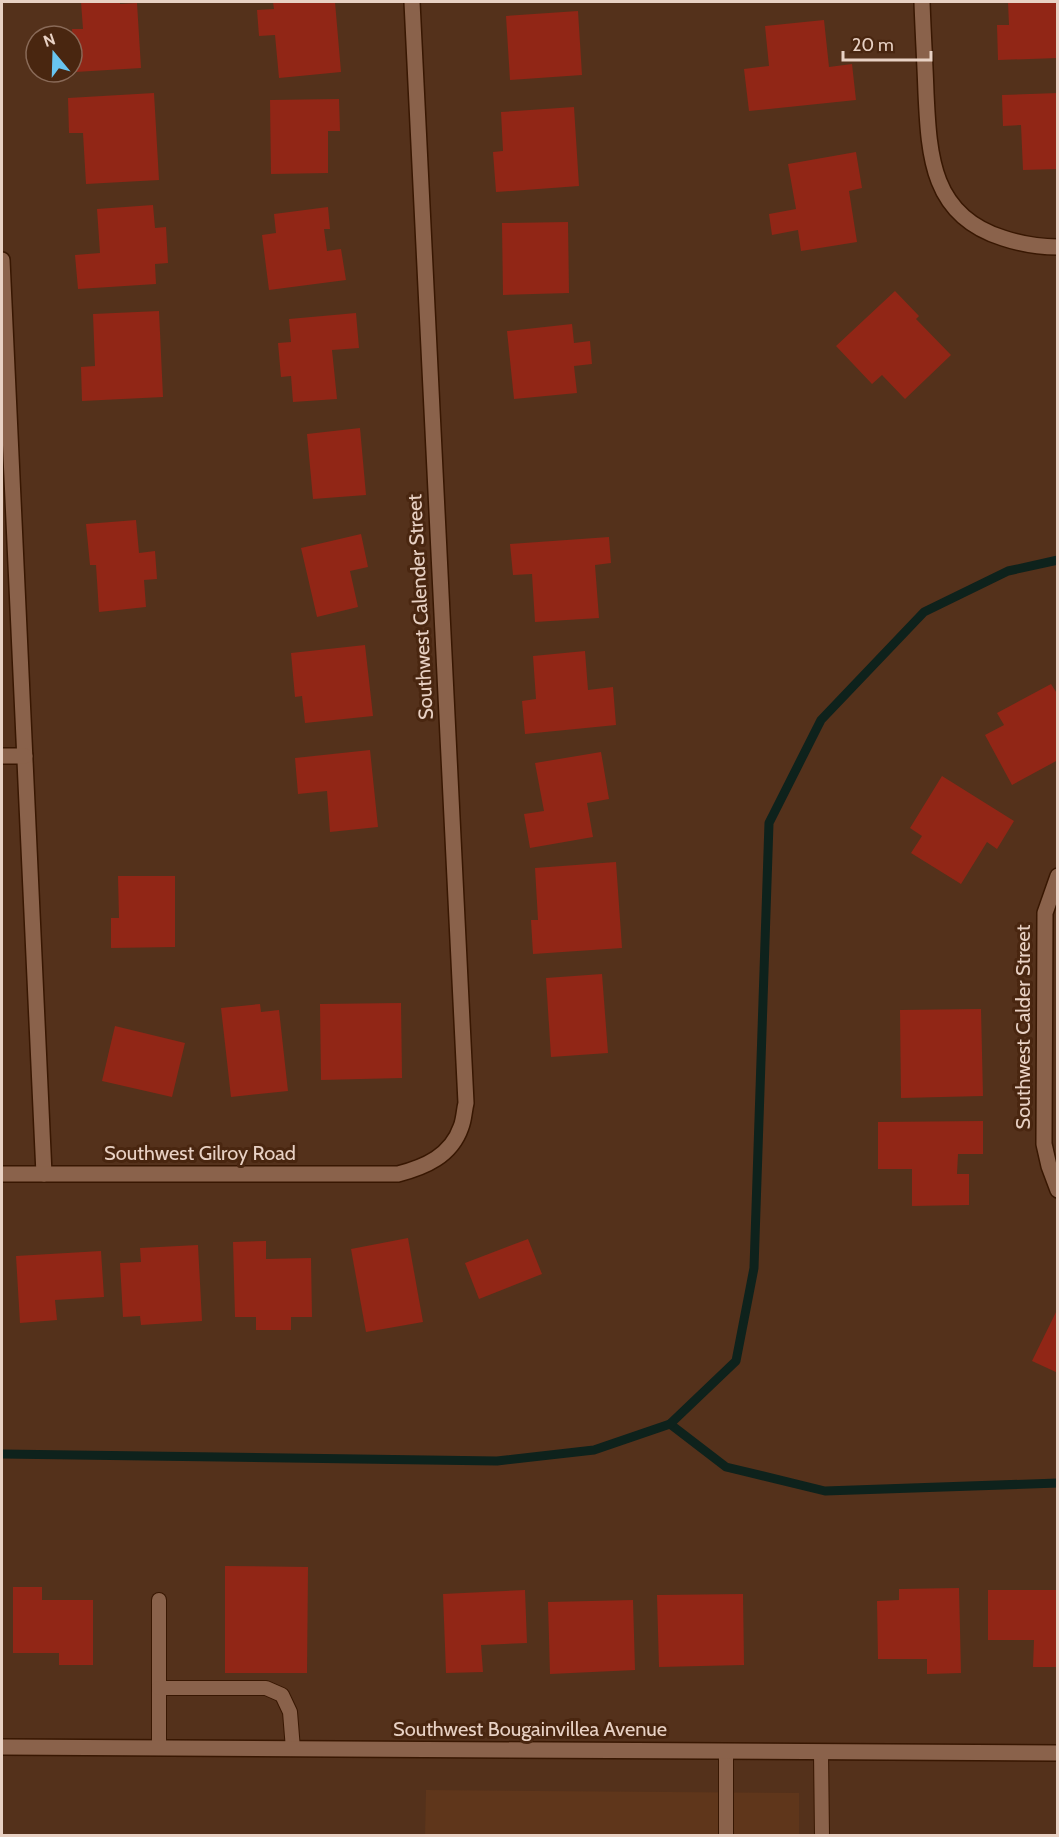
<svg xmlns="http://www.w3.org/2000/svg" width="1059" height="1837" viewBox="0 0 1059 1837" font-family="Cabin,sans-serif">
<rect width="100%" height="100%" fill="#54311b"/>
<polygon fill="#5f361b" points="426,1790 799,1793 799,1835 425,1836"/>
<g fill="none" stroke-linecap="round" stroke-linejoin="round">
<g stroke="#0e221c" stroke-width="9">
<polyline points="670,1424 726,1467 825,1491 1058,1483"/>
<polyline points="2,1454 497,1461 594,1450 670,1424 736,1361 754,1268 769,823 821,720 924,612 1008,571 1058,560"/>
</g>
</g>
<g fill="#912616">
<polygon points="81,2 120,2 120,4 137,3 141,68 75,72 72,29 83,29"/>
<polygon points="273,2 335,2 341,72 279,78 275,35 259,36 257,10 274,9"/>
<polygon points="1008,2 1058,2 1058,58 998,60 997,25 1009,25"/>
<polygon points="578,11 582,75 510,80 506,16"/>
<polygon points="824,20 829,67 852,64 856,100 749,111 744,69 769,66 765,26"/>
<polygon points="154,93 159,180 86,184 83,133 69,133 68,98"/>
<polygon points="1058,93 1058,169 1023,170 1021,125 1003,126 1002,95"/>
<polygon points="339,99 340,131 328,131 328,173 271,174 270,100"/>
<polygon points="574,107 579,186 496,192 493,152 503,151 501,112"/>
<polygon points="856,152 862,188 849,191 857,242 801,251 798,230 772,235 769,214 796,209 788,164"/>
<polygon points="153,205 155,228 166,227 168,263 155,264 156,284 78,289 75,255 100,253 97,209"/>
<polygon points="328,207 330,229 324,229 327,251 341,249 346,280 269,290 262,235 276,233 274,214"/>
<polygon points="568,222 569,293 503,295 502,223"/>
<polygon points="895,291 919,316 916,319 951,355 905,399 882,375 872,384 836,346"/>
<polygon points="159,311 163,397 82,401 81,367 95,366 93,314"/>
<polygon points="356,313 359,348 332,350 337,399 293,402 291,376 281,377 278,343 291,342 289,319"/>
<polygon points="572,324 574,343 590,341 592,364 574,366 577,393 514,399 507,331"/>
<polygon points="360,428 366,495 313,499 307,434"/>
<polygon points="136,520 139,553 155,551 157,579 144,580 146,607 99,612 96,565 90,565 86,524"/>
<polygon points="361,534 368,567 350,571 358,607 317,617 301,548"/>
<polygon points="609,537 611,563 595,565 599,618 535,622 532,574 513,575 510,544"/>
<polygon points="365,645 373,716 305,723 302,696 295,697 291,653"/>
<polygon points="585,651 588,690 613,687 616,725 525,734 522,701 536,699 533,656"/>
<polygon points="1051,684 1058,695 1058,760 1012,785 985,735 1004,725 997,713"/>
<polygon points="370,750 378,827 330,832 327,791 298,794 295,758"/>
<polygon points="601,752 609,799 587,803 593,837 530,848 524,814 544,811 535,763"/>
<polygon points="942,776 1014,821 997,849 987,842 961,884 911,853 922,836 910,828"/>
<polygon points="616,862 622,948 533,954 531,920 538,920 535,868"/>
<polygon points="118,876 175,876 175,947 111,948 111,918 119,918"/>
<polygon points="602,974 608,1053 551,1057 546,978"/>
<polygon points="401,1003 402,1078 321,1080 320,1004"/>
<polygon points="260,1004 261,1012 279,1010 288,1091 231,1097 221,1008"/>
<polygon points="981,1009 983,1096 901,1098 900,1010"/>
<polygon points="115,1026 185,1043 172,1097 102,1081"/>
<polygon points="983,1121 983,1154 958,1154 957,1174 969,1174 969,1205 912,1206 912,1169 878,1169 878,1122"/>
<polygon points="408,1238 423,1322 366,1332 351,1249"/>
<polygon points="528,1239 542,1274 479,1299 465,1263"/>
<polygon points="266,1241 266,1259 311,1258 312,1317 291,1317 291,1330 256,1330 256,1317 235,1317 233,1242"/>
<polygon points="198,1245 202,1321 141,1325 140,1316 123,1317 120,1263 141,1262 140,1248"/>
<polygon points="101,1251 104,1297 55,1300 57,1320 20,1323 16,1256"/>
<polygon points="1058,1308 1058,1373 1032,1361"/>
<polygon points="225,1566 308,1567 307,1673 225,1673"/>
<polygon points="13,1587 42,1587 42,1600 93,1600 93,1665 59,1665 59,1653 13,1653"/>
<polygon points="959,1588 961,1673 927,1674 927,1659 878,1659 877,1601 899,1600 899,1589"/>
<polygon points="525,1590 527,1643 481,1645 483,1672 446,1673 443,1594"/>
<polygon points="988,1590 1058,1590 1058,1667 1033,1667 1034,1640 988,1640"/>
<polygon points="743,1594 744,1665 659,1667 657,1595"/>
<polygon points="633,1600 635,1670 550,1674 548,1602"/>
</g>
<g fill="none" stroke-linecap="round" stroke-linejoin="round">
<g stroke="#381702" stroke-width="16">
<g id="service">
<polyline points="159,1600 159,1748"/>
<polyline points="159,1688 266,1688 282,1695 290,1712 293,1749"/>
<polyline points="821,1752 822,1836"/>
<polyline points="726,1836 726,1751"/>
</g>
</g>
<g stroke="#381702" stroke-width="18">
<g id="minor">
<path d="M922,2c1,30 3,61 4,91 3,64 6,123 77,145 18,6 36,9 55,9"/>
<polyline points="2,260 44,1174"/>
<polyline points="2,756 25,756"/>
<polyline points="1058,876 1045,913 1044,1144 1049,1166 1058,1190"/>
<path d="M2,1174h396c27,-7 53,-18 63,-47 3,-7 3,-16 5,-24l-54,-1101"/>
<polyline points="2,1747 1058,1753"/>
</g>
</g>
<use href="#service" stroke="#8a624b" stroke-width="14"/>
<use href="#minor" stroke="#8a624b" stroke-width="15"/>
</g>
<g text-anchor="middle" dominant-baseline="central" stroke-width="6" stroke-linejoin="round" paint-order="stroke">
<g font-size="20" fill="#e8d1c4" stroke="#492610">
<text transform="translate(420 607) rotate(-93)">Southwest Calender Street</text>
<text transform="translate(1023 1027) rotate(-90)">Southwest Calder Street</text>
<text x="200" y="1153">Southwest Gilroy Road</text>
<text x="530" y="1729">Southwest Bougainvillea Avenue</text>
</g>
</g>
<rect width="1059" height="1837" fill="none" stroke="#e8d1c4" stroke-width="6"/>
<g transform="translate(54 54) rotate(341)"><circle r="28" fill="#492610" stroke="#896a58" stroke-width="1.5"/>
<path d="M0-4.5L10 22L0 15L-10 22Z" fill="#68c4f0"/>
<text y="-9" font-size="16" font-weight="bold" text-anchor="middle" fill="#e8d1c4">N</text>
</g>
<path d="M843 51v9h88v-9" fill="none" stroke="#e8d1c4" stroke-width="3"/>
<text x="852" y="51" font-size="18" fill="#e8d1c4" stroke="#492610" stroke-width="4.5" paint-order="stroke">20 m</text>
</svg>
